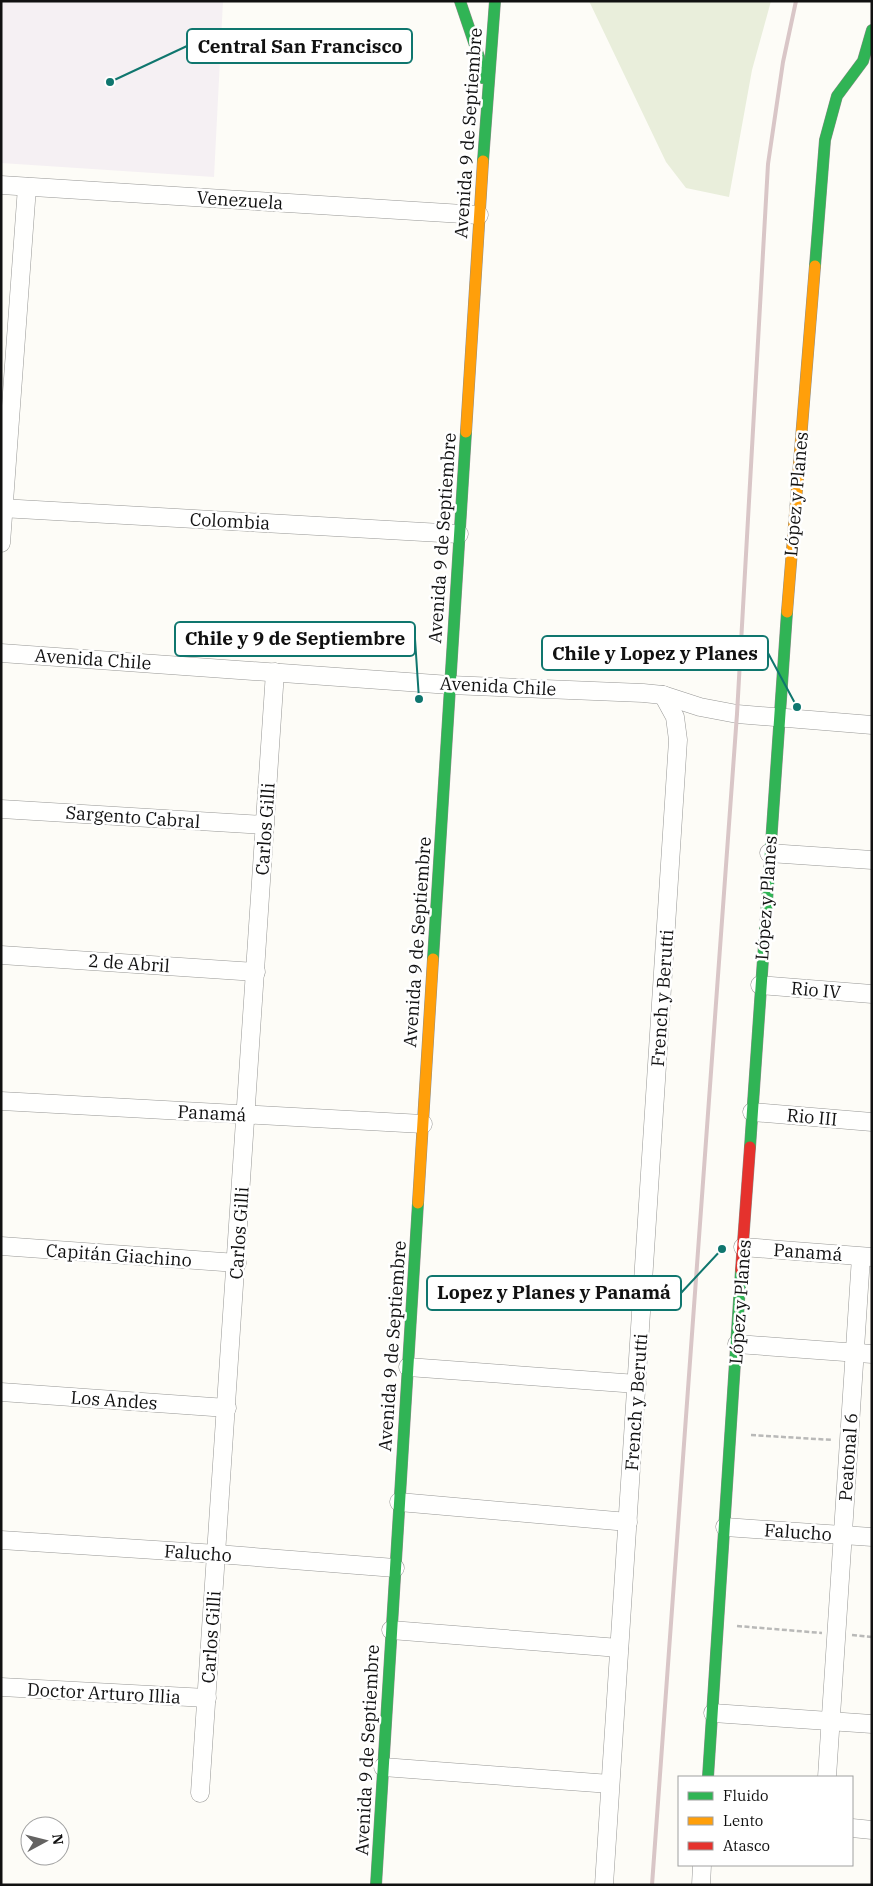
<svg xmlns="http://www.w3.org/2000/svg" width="873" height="1886" viewBox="0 0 873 1886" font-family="'IBM Plex Serif',serif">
<rect width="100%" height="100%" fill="#fdfcf7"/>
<polygon fill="#f5f0f3" points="1,1 223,1 214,177 1,163"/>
<polygon fill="#e9eedb" points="589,1 771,1 752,70 729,197 686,188 666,162"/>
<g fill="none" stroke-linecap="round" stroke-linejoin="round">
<g stroke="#979795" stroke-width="19">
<g id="street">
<polyline points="1,185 479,215"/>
<polyline points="1,508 459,534"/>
<polyline points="1,543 27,187"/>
<polyline points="1,653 450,685 643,693 663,695 700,707 737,714 872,725"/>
<polyline points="1,809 265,825"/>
<polyline points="769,853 872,860"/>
<polyline points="1,955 256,972"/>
<polyline points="760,985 872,994"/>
<polyline points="1,1101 423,1124"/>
<polyline points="752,1112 872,1122"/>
<polyline points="1,1246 237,1263"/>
<polyline points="743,1247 872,1257"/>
<polyline points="737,1344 872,1354"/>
<polyline points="408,1367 637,1384"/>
<polyline points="1,1392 227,1408"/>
<polyline points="399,1502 628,1522"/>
<polyline points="725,1527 872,1537"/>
<polyline points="1,1540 217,1554 395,1568"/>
<polyline points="391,1630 619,1648"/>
<polyline points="1,1687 207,1698"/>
<polyline points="713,1713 872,1724"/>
<polyline points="383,1767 610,1784"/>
<polyline points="827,1777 861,1257"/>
<polyline points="200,1793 275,672"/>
<polyline points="852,1828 872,1830"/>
<polyline points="604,1885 678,740 675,717 663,695"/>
<polyline points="701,1885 702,1865"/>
</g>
</g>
<g stroke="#8e8d8b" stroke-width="12">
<g id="fast">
<polyline points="460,1 479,57 482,78"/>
<polyline points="483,161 495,1"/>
<polyline points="815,266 825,140 837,96 863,61 872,30"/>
<polyline points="433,959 466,432"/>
<polyline points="750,1147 787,612"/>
<polyline points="708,1777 741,1270"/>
<polyline points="376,1885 418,1203"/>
</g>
</g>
<g stroke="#8e8d8b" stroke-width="12">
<g id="slow">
<polyline points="466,432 483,161"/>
<polyline points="787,612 815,266"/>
<polyline points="418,1203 433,959"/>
</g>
</g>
<g stroke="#8e8d8b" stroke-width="12">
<polyline id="jam" points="741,1270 750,1147"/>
</g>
<g stroke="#b9b9b8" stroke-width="2.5" stroke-dasharray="5 2.5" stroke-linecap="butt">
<polyline points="751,1435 833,1440"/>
<polyline points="737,1626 822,1633"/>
<polyline points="852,1635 872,1637"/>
</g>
<use href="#street" stroke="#fffffe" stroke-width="18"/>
<use href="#fast" stroke="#30b455" stroke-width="11"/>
<use href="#slow" stroke="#ff9f0a" stroke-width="11"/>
<use href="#jam" stroke="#e5322d" stroke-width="11"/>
<polyline stroke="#d9c6c7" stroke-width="4" points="652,1885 737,714 768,164 783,62 796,1"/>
</g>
<g text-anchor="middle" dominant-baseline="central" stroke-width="5" stroke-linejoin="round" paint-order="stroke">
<g font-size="18" fill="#111" stroke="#fff">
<text transform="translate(468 133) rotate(-86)">Avenida 9 de Septiembre</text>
<text transform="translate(240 200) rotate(4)">Venezuela</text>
<text transform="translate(796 494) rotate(-85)">López y Planes</text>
<text transform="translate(230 521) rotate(3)">Colombia</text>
<text transform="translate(442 538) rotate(-86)">Avenida 9 de Septiembre</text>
<text transform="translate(93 659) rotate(4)">Avenida Chile</text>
<text transform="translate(498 686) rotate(3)">Avenida Chile</text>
<text transform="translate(133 817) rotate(4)">Sargento Cabral</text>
<text transform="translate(265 829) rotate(-86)">Carlos Gilli</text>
<text transform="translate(766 898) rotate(-86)">López y Planes</text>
<text transform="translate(417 942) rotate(-86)">Avenida 9 de Septiembre</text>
<text transform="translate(129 963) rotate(4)">2 de Abril</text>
<text transform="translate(816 990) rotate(5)">Rio IV</text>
<text transform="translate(662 998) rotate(-86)">French y Berutti</text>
<text transform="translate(212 1113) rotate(3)">Panamá</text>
<text transform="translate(812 1117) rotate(5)">Rio III</text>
<text transform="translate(239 1233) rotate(-86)">Carlos Gilli</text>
<text transform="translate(808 1252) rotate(4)">Panamá</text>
<text transform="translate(119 1255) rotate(4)">Capitán Giachino</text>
<text transform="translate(740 1302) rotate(-86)">López y Planes</text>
<text transform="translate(392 1346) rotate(-86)">Avenida 9 de Septiembre</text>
<text transform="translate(114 1400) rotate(4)">Los Andes</text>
<text transform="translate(636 1402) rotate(-86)">French y Berutti</text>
<text transform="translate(848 1457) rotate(-86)">Peatonal 6</text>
<text transform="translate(798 1532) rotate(4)">Falucho</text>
<text transform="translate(198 1553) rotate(4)">Falucho</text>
<text transform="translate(211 1637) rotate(-86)">Carlos Gilli</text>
<text transform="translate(104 1693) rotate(3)">Doctor Arturo Illia</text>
<text transform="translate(367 1750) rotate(-87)">Avenida 9 de Septiembre</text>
</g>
</g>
<path fill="none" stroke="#0f766e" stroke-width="2" d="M110 82L187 46M419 699L415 639M797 707L768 653M722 1249L681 1293"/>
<g fill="#0f766e" stroke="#fff" stroke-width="2">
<circle cx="110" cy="82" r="5"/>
<circle cx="419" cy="699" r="5"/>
<circle cx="797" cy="707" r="5"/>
<circle cx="722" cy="1249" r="5"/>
</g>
<g fill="#fff" stroke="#0f766e" stroke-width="2">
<rect x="187" y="29" width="225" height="34" rx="5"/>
<rect x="175" y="622" width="240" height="34" rx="5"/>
<rect x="542" y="636" width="226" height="34" rx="5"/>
<rect x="427" y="1276" width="254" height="34" rx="5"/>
</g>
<g font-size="19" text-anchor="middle" font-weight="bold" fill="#111">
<text x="300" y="53">Central San Francisco</text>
<text x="295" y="645">Chile y 9 de Septiembre</text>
<text x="655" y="660">Chile y Lopez y Planes</text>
<text x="554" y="1299">Lopez y Planes y Panamá</text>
</g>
<rect width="873" height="1886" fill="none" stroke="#111111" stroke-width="5"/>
<rect x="678" y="1776" width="175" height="90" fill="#ffffff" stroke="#a0a0a0"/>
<rect x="688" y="1792" width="25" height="8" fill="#30b455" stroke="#a0a0a0"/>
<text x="723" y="1801" font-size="15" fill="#111111">Fluido</text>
<rect x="688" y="1817" width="25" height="8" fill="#ff9f0a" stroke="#a0a0a0"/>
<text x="723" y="1826" font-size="15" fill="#111111">Lento</text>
<rect x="688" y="1842" width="25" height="8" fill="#e5322d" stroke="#a0a0a0"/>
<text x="723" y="1851" font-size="15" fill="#111111">Atasco</text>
<g transform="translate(45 1841) rotate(83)"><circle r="24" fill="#ffffff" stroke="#a0a0a0"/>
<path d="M0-4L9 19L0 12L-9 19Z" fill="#646362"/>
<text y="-8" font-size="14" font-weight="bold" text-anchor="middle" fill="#111111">N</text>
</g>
</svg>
